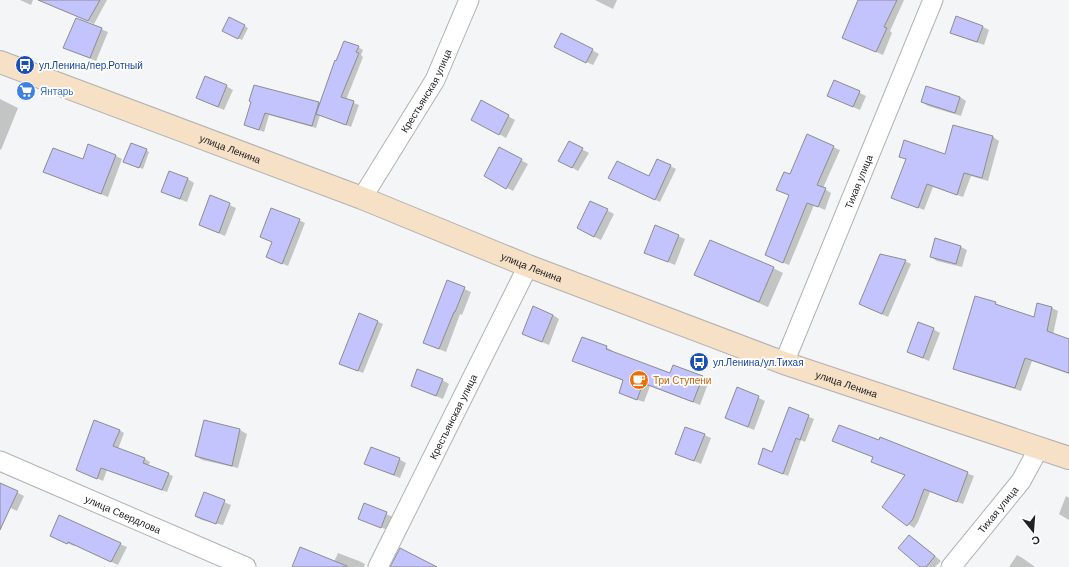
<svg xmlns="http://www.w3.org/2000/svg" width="1069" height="567" viewBox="0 0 1069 567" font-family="'DM Sans',sans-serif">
<rect width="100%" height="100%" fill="#f4f5f6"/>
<g fill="#0003">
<polygon points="20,0 33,0 31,5"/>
<polygon points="39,0 107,0 94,24"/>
<polygon points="595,0 617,0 613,9"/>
<polygon points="859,0 904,0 890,31 892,33 883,55 843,37"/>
<polygon points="229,18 248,28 242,40 226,32"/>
<polygon points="983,27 989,30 984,45 958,36 951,33"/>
<polygon points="101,29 108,32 96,61 65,48"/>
<polygon points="358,47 363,50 361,55 363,57 346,100 359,105 351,127 320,115 316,128 269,115 264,132 245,125 252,102 319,103 321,104"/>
<polygon points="562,50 592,50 599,54 593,65"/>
<polygon points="834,81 866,96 860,110 828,96"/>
<polygon points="226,86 233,90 224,110 197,98"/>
<polygon points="960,97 966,101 961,116 928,106 922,102"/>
<polygon points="0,99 18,108 1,150 0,149"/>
<polygon points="482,101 515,120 506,138 472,119"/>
<polygon points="953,126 993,137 999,141 988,181 971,176 963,197 933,187 924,210 892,197 907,160 900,156 946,155"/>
<polygon points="569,142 589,153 578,171 559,160"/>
<polygon points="833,147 840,150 823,188 831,193 825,210 814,205 789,265 772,258 790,196 778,190 790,175"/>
<polygon points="500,148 528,164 513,191 485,176"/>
<polygon points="146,150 149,152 143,169 128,163"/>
<polygon points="116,156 122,159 108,197 51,175 83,160"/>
<polygon points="658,160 676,169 660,202 614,180 649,178"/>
<polygon points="188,179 194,183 187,202 169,195"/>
<polygon points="211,197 236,208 225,236 200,225"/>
<polygon points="591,202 614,214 601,240 584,232"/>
<polygon points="299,220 305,223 288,266 267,257 273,242 261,237"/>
<polygon points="678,236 685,239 675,265 645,252"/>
<polygon points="961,247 967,250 962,267 937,261 931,257"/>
<polygon points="905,261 911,264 888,317 860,304"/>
<polygon points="773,268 783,273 768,307 705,280 696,274"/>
<polygon points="447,281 471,292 462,315 460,314 446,352 424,343"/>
<polygon points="995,303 1002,306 1001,307 1035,318 1038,305 1052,308 1058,311 1053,335 1069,340 1069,374 1032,361 1021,391 961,372 954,368"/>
<polygon points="360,314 383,324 363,373 341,364"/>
<polygon points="553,315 559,319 549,345 523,334"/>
<polygon points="933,329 940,333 929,361 908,352"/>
<polygon points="606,347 613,351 612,352 671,374 674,366 709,381 700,405 650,386 644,402 626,396 624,381 580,364"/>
<polygon points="442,380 449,384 443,399 412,386"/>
<polygon points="737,388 765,401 754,430 726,418"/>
<polygon points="790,409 814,419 805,442 801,440 788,476 764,466 772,453"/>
<polygon points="205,421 240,430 247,434 238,468 202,460 196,456"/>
<polygon points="119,430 124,433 118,449 145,459 150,462 148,466 173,476 167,492 107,470 103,481 77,470"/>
<polygon points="704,435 711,438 701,464 676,453"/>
<polygon points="881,438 974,476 963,504 930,492 918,522 914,528 883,507 906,476 878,465 872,462 874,457 833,441 880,441"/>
<polygon points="399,459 406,463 400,478 365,464"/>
<polygon points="0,484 24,496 17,511 0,503"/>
<polygon points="204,494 231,505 223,525 202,520 196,517"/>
<polygon points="1066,496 1069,498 1069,520 1059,514"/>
<polygon points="364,505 393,517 388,530 366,522"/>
<polygon points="909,536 916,540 941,561 935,567 921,567"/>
<polygon points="57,539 120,544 127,547 118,565 75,545 74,546"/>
<polygon points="338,553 359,561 365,564 364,567 293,567 334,562"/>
<polygon points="1017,555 1024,559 1035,567 1009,567"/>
</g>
<g fill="#c3c3fd" stroke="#8d8d8f">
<polygon points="38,0 100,0 88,21"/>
<polygon points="858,0 897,0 884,27 887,28 876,52 842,38"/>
<polygon points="956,16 983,26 977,42 950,33"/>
<polygon points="229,17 245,25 238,39 222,31"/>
<polygon points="76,18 102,28 90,58 63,48"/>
<polygon points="561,33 593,49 586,63 554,47"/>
<polygon points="344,41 359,46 356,52 359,53 341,97 354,101 346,125 316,114 335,60 336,61"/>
<polygon points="205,76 227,85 218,107 196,98"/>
<polygon points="834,80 860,91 853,107 827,96"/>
<polygon points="254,85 319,102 312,126 265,113 259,130 244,125 251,102 249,101"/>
<polygon points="926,86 960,97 955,113 921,102"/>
<polygon points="481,100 509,115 499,135 471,120"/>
<polygon points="953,125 993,136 982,178 964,173 957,195 927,184 918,208 891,198 906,159 899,157 904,140 945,154"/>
<polygon points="807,134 834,146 817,185 826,188 818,207 807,203 783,263 765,255 789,195 776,190 784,172 790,174"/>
<polygon points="569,141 583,148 572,168 558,161"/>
<polygon points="131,143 147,149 139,168 123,162"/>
<polygon points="88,144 116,155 101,194 43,172 53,148 83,159"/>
<polygon points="499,147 522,159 506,189 484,176"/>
<polygon points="657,159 671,165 655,200 608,178 617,161 649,176"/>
<polygon points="169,171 188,178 180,199 161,192"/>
<polygon points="210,195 230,203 219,233 199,225"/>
<polygon points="590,201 608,209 594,237 577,228"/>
<polygon points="271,208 300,219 282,264 266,257 272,242 260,237"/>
<polygon points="655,225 679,235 668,262 644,253"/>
<polygon points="935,238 961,246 956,264 930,257"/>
<polygon points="710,240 774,267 759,302 694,275"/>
<polygon points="880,254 906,260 882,314 859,304"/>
<polygon points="447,280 465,287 455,312 454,312 439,349 423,343"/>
<polygon points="975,296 996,302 995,304 1034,317 1037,303 1052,307 1047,331 1069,339 1069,373 1025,358 1015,388 953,369"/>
<polygon points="533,306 553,315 542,342 522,334"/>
<polygon points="359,313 378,321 358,371 339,364"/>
<polygon points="918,322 934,328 923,358 907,352"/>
<polygon points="582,337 607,346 606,349 670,373 673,365 703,376 693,402 643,383 637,400 619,393 623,380 572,361"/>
<polygon points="417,369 443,379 436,396 411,386"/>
<polygon points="737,387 759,396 748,427 725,418"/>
<polygon points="789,407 809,415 800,440 796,438 783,474 758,464 763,448 772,452"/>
<polygon points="94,420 120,430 113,446 145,458 143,463 169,473 162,490 101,468 97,479 76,470"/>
<polygon points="204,420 240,429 232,466 195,456"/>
<polygon points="839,425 879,440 880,437 968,472 957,502 924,489 913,519 907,526 882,507 905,475 871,462 873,457 832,441"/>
<polygon points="685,427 705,434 694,461 675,454"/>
<polygon points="371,447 400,458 394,475 364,464"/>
<polygon points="0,483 18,491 0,530"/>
<polygon points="204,492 225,500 216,524 195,516"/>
<polygon points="364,503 387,512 381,528 358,519"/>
<polygon points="59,515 121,543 111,562 68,542 67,544 50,536"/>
<polygon points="909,535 935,556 926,567 920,567 898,548"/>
<polygon points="300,547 347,566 347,567 292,567"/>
<polygon points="400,548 437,567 390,567"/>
</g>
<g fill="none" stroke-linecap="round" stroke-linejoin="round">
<g stroke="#b0b1b2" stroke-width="21">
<g id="minor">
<path id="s1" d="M362,198l73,-118 34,-80"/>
<path id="s2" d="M784,363l149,-363"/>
<path id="s3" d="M0,461l246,106"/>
<path id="s4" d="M378,567l150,-301"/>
<path id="s5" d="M951,567l70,-86 18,-33"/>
</g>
</g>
<g stroke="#b0b1b2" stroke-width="24">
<g id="secondary">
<path id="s6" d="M0,62l362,136 166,68 256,97 285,95"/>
</g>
</g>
<use href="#minor" stroke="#fff" stroke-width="19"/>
<use href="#secondary" stroke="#f6e0c6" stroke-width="22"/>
</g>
<defs>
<g id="bus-disc" transform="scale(1)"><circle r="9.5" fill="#1a4fb4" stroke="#fff"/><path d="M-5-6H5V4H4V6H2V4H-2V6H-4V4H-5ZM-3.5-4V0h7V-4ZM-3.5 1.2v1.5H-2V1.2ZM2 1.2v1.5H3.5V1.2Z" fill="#fff"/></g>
<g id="supermarket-disc" transform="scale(1)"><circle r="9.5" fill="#3f7fe0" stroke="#fff"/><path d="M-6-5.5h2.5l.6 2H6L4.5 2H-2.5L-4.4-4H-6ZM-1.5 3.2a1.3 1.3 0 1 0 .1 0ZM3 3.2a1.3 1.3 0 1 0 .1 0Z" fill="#fff"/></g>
<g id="cafe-disc" transform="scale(1)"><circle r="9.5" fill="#e8710a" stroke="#fff"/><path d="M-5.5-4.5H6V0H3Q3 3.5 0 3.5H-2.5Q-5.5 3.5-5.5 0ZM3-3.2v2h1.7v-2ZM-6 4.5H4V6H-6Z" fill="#fff"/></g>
</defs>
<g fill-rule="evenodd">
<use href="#bus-disc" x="25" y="65"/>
<use href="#supermarket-disc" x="26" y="91"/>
<use href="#bus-disc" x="699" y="362"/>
<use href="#cafe-disc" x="639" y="380"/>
</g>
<g text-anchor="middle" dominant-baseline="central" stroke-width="3.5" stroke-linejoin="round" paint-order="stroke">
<g font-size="10" fill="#164399" stroke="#fff" text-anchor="start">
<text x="39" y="65">ул.Ленина/пер.Ротный</text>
<text x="713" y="362">ул.Ленина/ул.Тихая</text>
</g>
<g font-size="10" fill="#366cbe" stroke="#fff" text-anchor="start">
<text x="40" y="91">Янтарь</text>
</g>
<g font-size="10" fill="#222223" stroke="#fff">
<text stroke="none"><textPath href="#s1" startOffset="125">Крестьянская улица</textPath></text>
<text stroke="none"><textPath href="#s6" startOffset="246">улица Ленина</textPath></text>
<text stroke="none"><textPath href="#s2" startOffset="196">Тихая улица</textPath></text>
<text stroke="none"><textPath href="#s6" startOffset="570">улица Ленина</textPath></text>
<text stroke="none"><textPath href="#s6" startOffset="906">улица Ленина</textPath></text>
<text stroke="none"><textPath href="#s4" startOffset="168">Крестьянская улица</textPath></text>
<text stroke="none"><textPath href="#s5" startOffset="74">Тихая улица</textPath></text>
<text stroke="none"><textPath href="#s3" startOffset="134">улица Свердлова</textPath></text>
</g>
<g font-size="10" fill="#c56008" stroke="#fff" text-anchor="start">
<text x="653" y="380">Три Ступени</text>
</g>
</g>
<g transform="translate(1033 531) rotate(163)" stroke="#ffffff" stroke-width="3" paint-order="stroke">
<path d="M0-3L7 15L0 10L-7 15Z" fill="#222223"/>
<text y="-6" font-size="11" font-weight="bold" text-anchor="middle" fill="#222223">С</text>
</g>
</svg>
